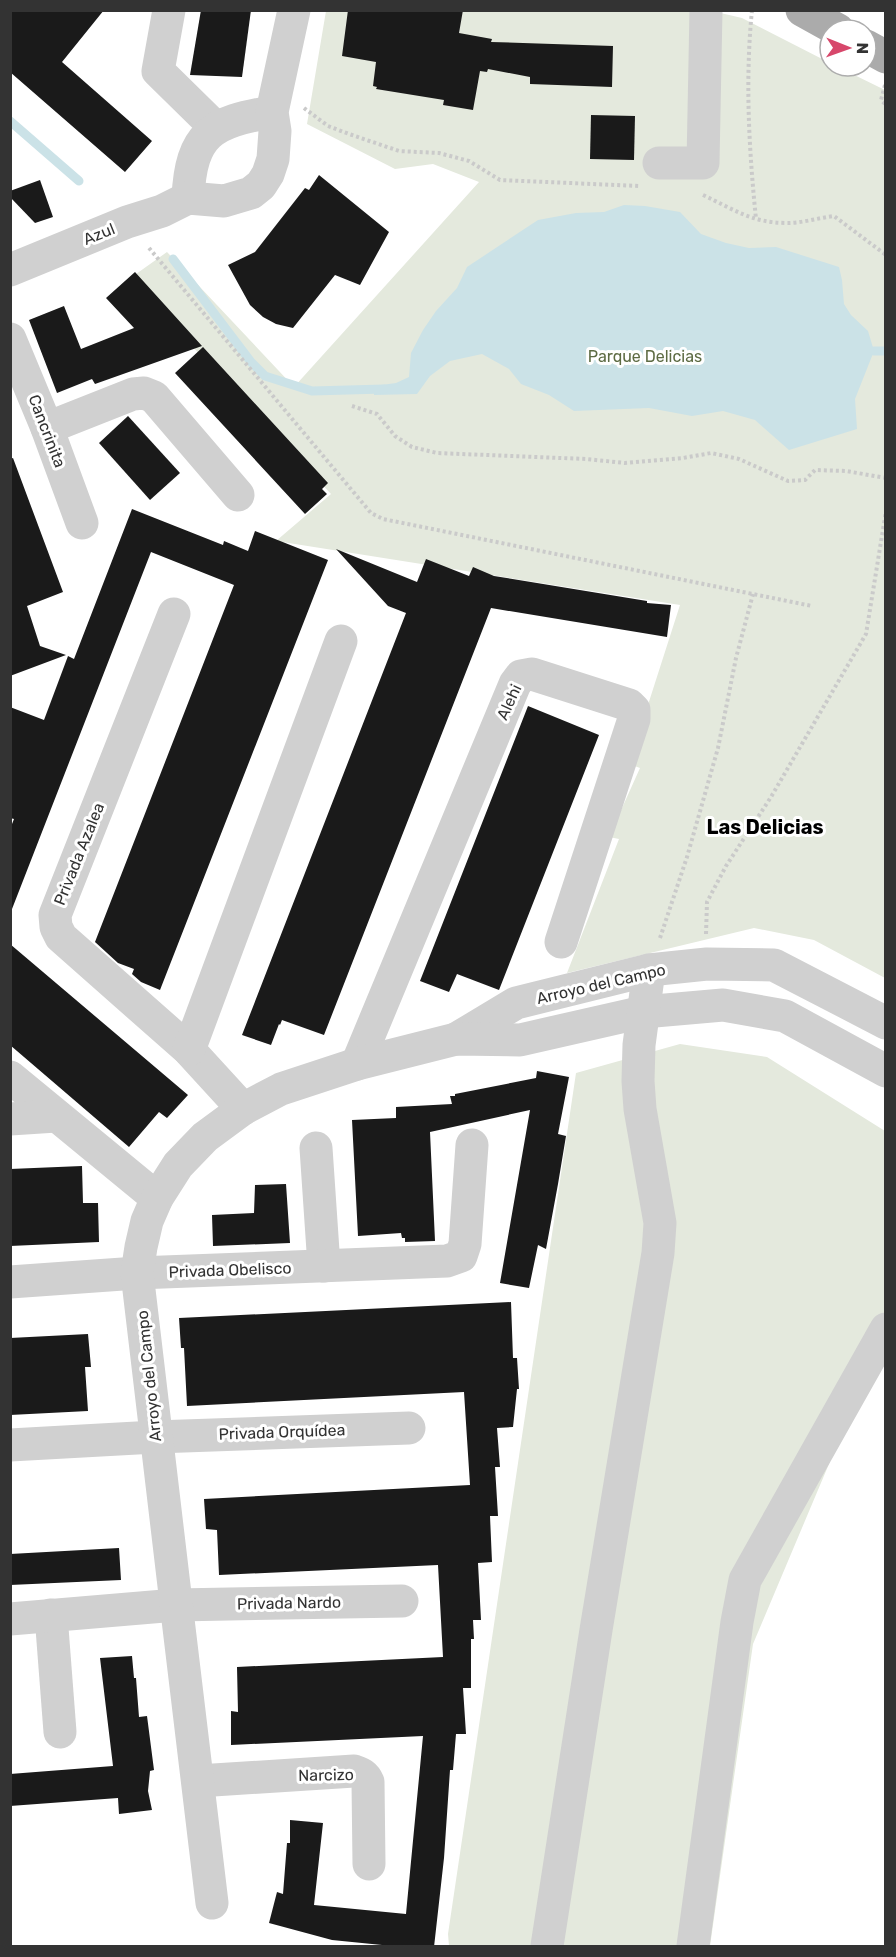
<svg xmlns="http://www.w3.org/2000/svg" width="896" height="1957" viewBox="0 0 896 1957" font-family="Rubik,sans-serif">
<rect width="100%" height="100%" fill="#fff"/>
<g fill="#e4e9dd">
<polygon points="326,11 712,11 742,18 830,63 830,66 836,66 885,90 885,978 814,940 754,928 567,973 619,839 609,837 640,768 629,764 680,605 276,541 331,494 129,279 167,252 294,387 479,182 433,164 395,169 307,124"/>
<polygon points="680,1044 767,1057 885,1131 885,1342 872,1362 753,1644 710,1946 449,1946 448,1934 576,1073"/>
</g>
<polygon fill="#cbe2e7" points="624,205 645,206 680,212 701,234 726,243 749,248 776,247 839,267 842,280 844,304 851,315 868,331 874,351 855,399 857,429 789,450 755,420 723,411 692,416 649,408 574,411 549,395 521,384 509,369 482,354 450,361 430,376 417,394 374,395 374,386 396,383 409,377 411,353 423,330 436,311 457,288 467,267 538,220 576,213 604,212"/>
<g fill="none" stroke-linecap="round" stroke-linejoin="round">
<g stroke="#cbe2e7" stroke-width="9">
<polyline points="10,121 79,181"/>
<polyline points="173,259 251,362 265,376 312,391 384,389"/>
<polyline points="874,351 886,351"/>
</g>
</g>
<g fill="#1a1a1a">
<polygon points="10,10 104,10 62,62 152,141 125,172 10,72"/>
<polygon points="201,10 251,10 242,77 190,75"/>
<polygon points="348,10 463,10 459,33 492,39 491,42 613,46 612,87 530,84 530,77 488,69 487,72 480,71 473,110 443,105 444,100 376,89 377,87 373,86 376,62 342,56"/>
<polygon points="591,115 635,116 634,160 590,159"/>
<polygon points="319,175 389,232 360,285 335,275 293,328 276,324 263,317 250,305 228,265 255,252 305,188 309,190"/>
<polygon points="40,180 53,217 35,223 10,197 10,191"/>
<polygon points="135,272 202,346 95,384 92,379 57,393 29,320 64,306 81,349 134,328 106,298"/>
<polygon points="203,347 328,483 322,489 327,494 305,514 175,373"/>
<polygon points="128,416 180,473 150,500 99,443"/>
<polygon points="13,458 63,592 27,606 40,646 66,655 10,676 10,459"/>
<polygon points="132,509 223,545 224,541 248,551 255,531 328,560 160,990 141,982 132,974 134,969 118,963 95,942 234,585 151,552 12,909 10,909 10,829 14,819 10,818 10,707 44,720 68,656 74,659"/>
<polygon points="336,549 417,582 426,559 469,576 473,567 494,576 647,601 647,603 671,605 667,637 491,608 324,1035 282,1020 280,1025 279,1024 271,1045 242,1035 406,613 388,606"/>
<polygon points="528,706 599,735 499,990 457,974 449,992 420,981"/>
<polygon points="10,944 188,1095 167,1118 159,1112 129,1147 10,1045"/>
<polygon points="537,1071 569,1077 558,1134 566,1136 558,1184 546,1249 538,1245 529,1288 500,1283 530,1110 430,1132 435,1241 405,1242 405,1238 402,1238 401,1233 358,1236 352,1120 396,1118 396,1107 452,1104 450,1096 455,1096 455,1094 536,1078"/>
<polygon points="82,1166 83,1203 98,1203 99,1242 10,1246 10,1169"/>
<polygon points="286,1184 290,1243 213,1246 212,1215 254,1213 255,1185"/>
<polygon points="511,1302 513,1358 517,1358 519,1389 517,1389 513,1427 497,1428 500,1467 495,1467 498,1516 490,1516 492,1562 478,1563 481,1620 473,1620 474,1639 471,1639 471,1688 463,1688 466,1734 456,1734 453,1770 450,1770 444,1858 434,1947 402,1947 332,1940 269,1923 277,1892 283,1894 287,1843 290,1843 290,1820 323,1823 314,1905 406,1914 423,1736 231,1745 231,1711 238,1712 237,1667 443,1657 438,1565 219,1575 217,1530 206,1529 204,1499 470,1485 464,1392 187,1406 184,1348 181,1348 179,1318"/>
<polygon points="88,1334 91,1367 85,1367 88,1411 10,1415 10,1338"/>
<polygon points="119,1548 121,1580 10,1585 10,1554"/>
<polygon points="132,1656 134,1678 136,1678 139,1717 147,1716 154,1770 150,1771 148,1791 152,1810 119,1814 118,1798 10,1806 10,1774 113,1766 100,1658"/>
</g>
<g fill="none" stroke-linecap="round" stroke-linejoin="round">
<g stroke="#cacaca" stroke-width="4" stroke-dasharray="3 3" stroke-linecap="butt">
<path d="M752,10c-7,70 -3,140 4,209"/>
<polyline points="885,85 881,100 886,105"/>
<polyline points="304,108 328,126 349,134 399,151 439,153 469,161 500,180 639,186"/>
<path d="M703,195c30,14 49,28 84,28 15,0 31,-5 47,-7l52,39"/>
<polyline points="149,248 371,513 383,519 812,606"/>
<polyline points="352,406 377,414 395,436 412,447 437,453 586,459 625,463 683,458 711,453 739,459 788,481 805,480 815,470 846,471 886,478"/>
<polyline points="706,934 707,902 726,866 771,797 866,634 886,511"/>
<polyline points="660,938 687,857 718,748 736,658 753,594"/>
</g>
<g stroke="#d0d0d0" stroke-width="33">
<polyline points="169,10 158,71 216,128"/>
<polyline points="659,163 703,163 706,10"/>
<path d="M188,198c3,-65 24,-76 84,-86"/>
<polyline points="10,270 127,222 162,211 188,198 224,201 251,193 261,185 268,174 273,159 275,131 272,112 294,10"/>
<polyline points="10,339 47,428 82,523"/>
<polyline points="47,428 133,394 144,393 154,397 238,495"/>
<polyline points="174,614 55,915 56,927 61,937 189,1050 243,1109"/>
<polyline points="456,1039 516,1003 649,970 707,964 774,965 886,1023"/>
<polyline points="189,1050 341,641"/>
<polyline points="357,1064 515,684 521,676 532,674 629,705 634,710 634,719 561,942"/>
<polyline points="10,1077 157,1198"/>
<polyline points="10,1119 56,1116"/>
<polyline points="316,1148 324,1266"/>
<polyline points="10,1282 137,1273 447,1261 461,1256 465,1244 472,1145"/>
<polyline points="10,1445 155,1437 409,1428"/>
<polyline points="51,1615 60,1732"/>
<polyline points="10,1619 176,1605 402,1601"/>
<path d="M198,1781l156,-10c8,3 11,4 14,11l1,82"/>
<path d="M212,1903c-24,-210 -52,-420 -75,-630l4,-26 6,-26 10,-23 21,-33 27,-28 38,-28 38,-20 76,-25 99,-25 64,1 123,-28 80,-7 62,11 101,55"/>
<polyline points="547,1946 596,1630 658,1253 660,1223 640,1109 638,1081 639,1045 649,970"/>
<polyline points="693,1946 737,1622 745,1580 886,1329"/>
</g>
<g stroke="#ababab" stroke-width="33">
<polyline points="802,10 838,30"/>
<polyline points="866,46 886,57"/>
</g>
</g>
<g text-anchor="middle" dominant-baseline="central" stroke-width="6" stroke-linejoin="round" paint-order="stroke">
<g font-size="16" fill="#333" stroke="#fff">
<text transform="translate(99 234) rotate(-22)">Azul</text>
<text transform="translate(47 431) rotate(69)">Cancrinita</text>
<text transform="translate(509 702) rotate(-65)">Alehi</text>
<text transform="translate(79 854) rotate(-68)">Privada Azalea</text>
<text transform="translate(601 984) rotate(-13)">Arroyo del Campo</text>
<text transform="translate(230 1270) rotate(-2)">Privada Obelisco</text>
<text transform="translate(149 1376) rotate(-96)">Arroyo del Campo</text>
<text transform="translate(282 1432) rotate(-2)">Privada Orquídea</text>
<text transform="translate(289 1603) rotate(-1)">Privada Nardo</text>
<text transform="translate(326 1775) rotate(-1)">Narcizo</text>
</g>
<g font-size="16" fill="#5d6b43" stroke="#fff">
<text x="645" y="356">Parque Delicias</text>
</g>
<g font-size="20" font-weight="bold" fill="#000" stroke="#fff">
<text x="765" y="827">Las Delicias</text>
</g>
</g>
<rect width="896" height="1957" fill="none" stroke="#333333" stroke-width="24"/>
<g transform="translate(848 48) rotate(91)"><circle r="28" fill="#ffffff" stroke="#adadad" stroke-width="1.5"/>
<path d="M0-4.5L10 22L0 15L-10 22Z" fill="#d7476b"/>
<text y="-9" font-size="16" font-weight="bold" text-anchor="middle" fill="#333333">N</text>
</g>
</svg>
